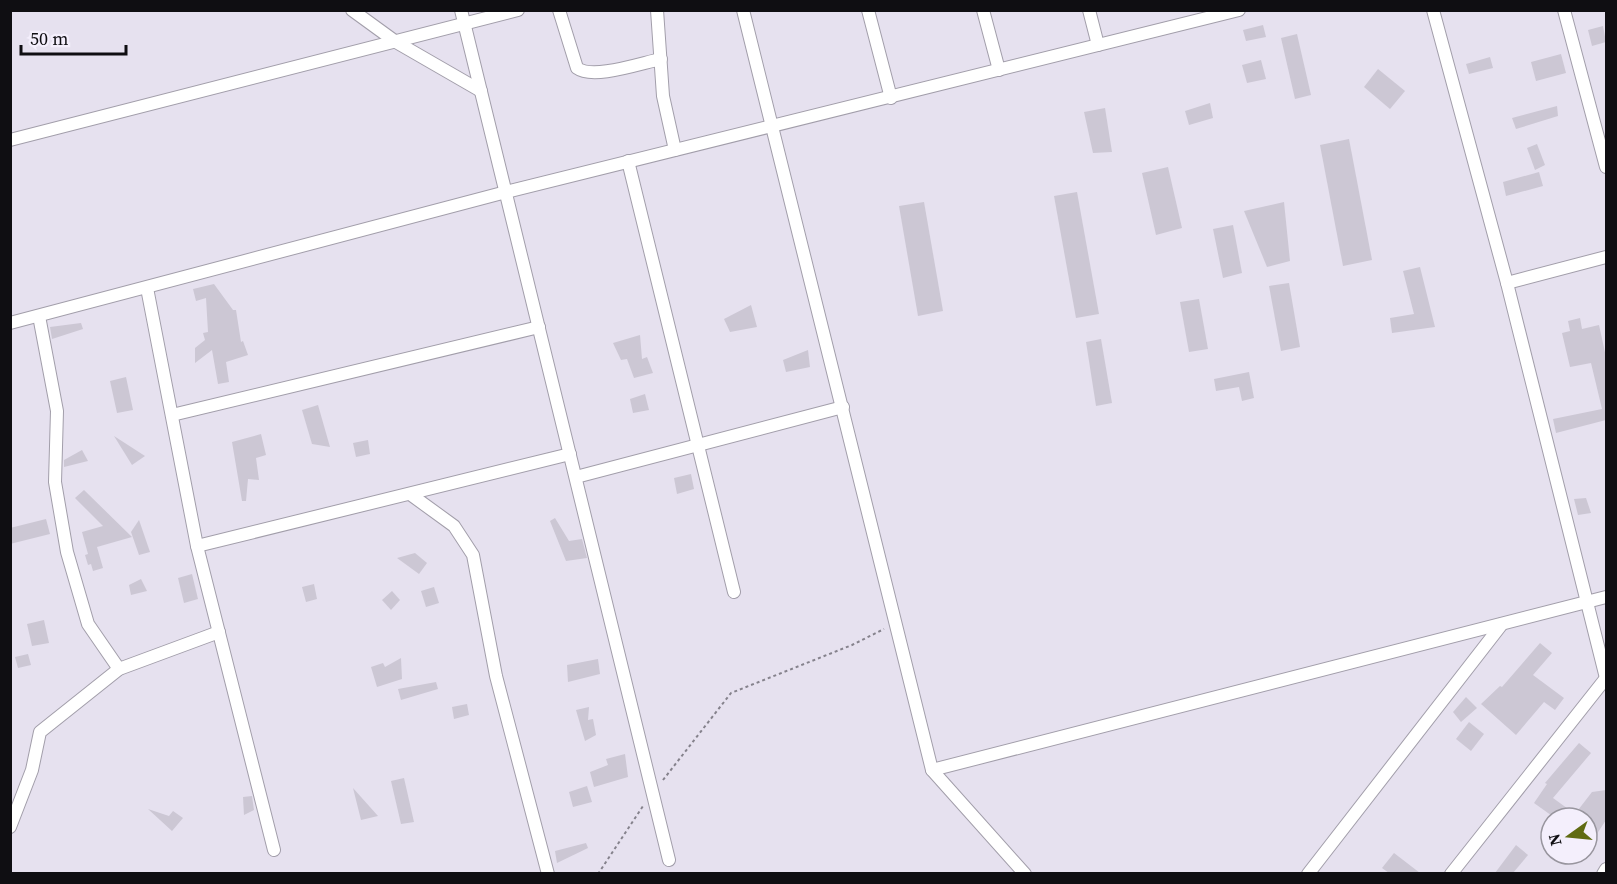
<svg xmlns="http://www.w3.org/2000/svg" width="1617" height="884" viewBox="0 0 1617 884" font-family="'Source Serif 4',serif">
<rect width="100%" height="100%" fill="#e6e1ef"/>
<g fill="#ccc7d4">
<polygon points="1263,25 1266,37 1246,41 1243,30"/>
<polygon points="1603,26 1606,42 1592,46 1588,30"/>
<polygon points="1297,34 1311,95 1295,99 1281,38"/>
<polygon points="1561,54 1566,73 1536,81 1531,62"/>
<polygon points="1490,57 1493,68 1469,74 1466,64"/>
<polygon points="1261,60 1266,79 1247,83 1242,65"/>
<polygon points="1378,69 1405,91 1390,109 1364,87"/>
<polygon points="1210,103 1213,118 1189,125 1185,111"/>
<polygon points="1557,106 1558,116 1516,129 1512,118"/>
<polygon points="1105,108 1112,152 1093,153 1084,112"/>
<polygon points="1349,139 1372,260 1343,266 1320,145"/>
<polygon points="1537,144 1545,165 1535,170 1527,148"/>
<polygon points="1168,167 1182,228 1156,235 1142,173"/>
<polygon points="1539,172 1543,186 1506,196 1503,182"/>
<polygon points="1077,192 1099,314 1076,318 1054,196"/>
<polygon points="924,202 943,311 918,316 899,206"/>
<polygon points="1284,202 1290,261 1267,267 1244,211"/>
<polygon points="1233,225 1242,273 1223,278 1213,229"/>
<polygon points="1420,267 1435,327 1392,333 1390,318 1414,314 1403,271"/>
<polygon points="1289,283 1300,347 1281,351 1269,286"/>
<polygon points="214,284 233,310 236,310 241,342 243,341 248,355 226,362 229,382 218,384 212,350 195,363 195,348 205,340 203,333 208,332 206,298 196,301 193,289"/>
<polygon points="1199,299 1208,349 1189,352 1180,302"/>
<polygon points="751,305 757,327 730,332 724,319"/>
<polygon points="1580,318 1582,329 1599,325 1606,357 1606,420 1556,433 1553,419 1602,409 1591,363 1570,367 1562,333 1570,331 1568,321"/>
<polygon points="81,323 83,329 52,339 50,327"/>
<polygon points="640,335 642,359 647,357 653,373 634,378 627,359 621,360 613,343"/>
<polygon points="1101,339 1112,403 1096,406 1086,342"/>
<polygon points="808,350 810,367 786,372 783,360"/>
<polygon points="1249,372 1254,398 1242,401 1239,387 1216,391 1214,379"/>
<polygon points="126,377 133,410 117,413 110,381"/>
<polygon points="645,394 649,410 633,413 630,399"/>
<polygon points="318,405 330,447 312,444 302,410"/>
<polygon points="261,434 266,455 256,458 259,480 248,479 246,501 242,501 232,442"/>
<polygon points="114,436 145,456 132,465"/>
<polygon points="368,440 370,454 356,457 353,443"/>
<polygon points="82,450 88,461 64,467 64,460"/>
<polygon points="691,474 694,489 677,494 674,478"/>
<polygon points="84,490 132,537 97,547 103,568 93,571 91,564 88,565 85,555 88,554 82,532 103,526 75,498"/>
<polygon points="1586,498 1591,513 1578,515 1574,499"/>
<polygon points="555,518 569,541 582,539 587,558 566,561 550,521"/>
<polygon points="46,519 50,534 10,544 10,528"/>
<polygon points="139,520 150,552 139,555 131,532"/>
<polygon points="415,553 427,563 419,574 397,558"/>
<polygon points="192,574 198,599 184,603 178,578"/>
<polygon points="141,579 147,591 131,595 129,585"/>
<polygon points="314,584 317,599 306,602 302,587"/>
<polygon points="434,587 439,603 426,607 421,591"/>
<polygon points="392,591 400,600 391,610 382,600"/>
<polygon points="44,620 49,643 32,646 27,624"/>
<polygon points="1540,643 1552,653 1533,675 1564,698 1555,710 1544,702 1516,735 1481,704 1500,686 1502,687"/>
<polygon points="28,654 31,665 18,668 15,657"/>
<polygon points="401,658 402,679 377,687 371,667 383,663 385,667"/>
<polygon points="598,659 600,674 568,682 567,665"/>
<polygon points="436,682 438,689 401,700 398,689"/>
<polygon points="1466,697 1477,708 1461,722 1453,712"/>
<polygon points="467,704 469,715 454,719 452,707"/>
<polygon points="589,707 588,720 593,719 596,735 585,741 576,710"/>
<polygon points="1469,722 1484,734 1471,751 1456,739"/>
<polygon points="1579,743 1591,753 1553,798 1575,814 1592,792 1606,790 1606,820 1587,849 1587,818 1555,818 1534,803 1547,784 1545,783"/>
<polygon points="625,754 628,777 594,787 590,772 608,765 606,759"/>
<polygon points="404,778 414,822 401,824 391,781"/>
<polygon points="587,786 592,802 573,807 569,792"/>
<polygon points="353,788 378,816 361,820"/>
<polygon points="252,796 254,810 244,815 243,797"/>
<polygon points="148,809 169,816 173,811 183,818 172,831"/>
<polygon points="586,843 588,848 557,863 555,851"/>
<polygon points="1516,845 1528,855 1513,873 1495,873"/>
<polygon points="1394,853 1420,873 1389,873 1382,868"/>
</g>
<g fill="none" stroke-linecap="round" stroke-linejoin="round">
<g stroke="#a29eaa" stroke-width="14">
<g id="minor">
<polyline points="352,10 396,42 481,91"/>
<polyline points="461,10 669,860"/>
<path d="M559,10l18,58c16,12 64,-5 84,-9"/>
<polyline points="657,10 663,96 675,150"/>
<polyline points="743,10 932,770 1025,874"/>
<polyline points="868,10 891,98"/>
<polyline points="983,10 999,70"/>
<polyline points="1089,10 1098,45"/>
<polyline points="1433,10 1507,283 1606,678"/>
<polyline points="1564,10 1606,167"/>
<polyline points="10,140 518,10"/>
<polyline points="628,161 734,592"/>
<polyline points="1507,283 1606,257"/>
<polyline points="147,288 197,546 274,850"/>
<polyline points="39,316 57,411 55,482 67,552 88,624 119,669"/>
<polyline points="10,323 506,192 1239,10"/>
<polyline points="172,415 539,327"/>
<polyline points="576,477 843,407"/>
<polyline points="410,494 454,526 473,555 496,676 548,874"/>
<polyline points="197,546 570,454"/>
<polyline points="932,770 1606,597"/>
<polyline points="10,827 32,770 40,732 119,669 219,632"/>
<polyline points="1308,874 1502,624"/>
<polyline points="1451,874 1606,678"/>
<polyline points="1603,874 1606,869"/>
</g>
</g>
<g stroke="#85828c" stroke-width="2" stroke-dasharray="3 3" stroke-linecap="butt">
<polyline points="663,780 731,693 852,645 884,629"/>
<polyline points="598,874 643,806"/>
</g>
<use href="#minor" stroke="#fff" stroke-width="12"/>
</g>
<rect width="1617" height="884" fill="none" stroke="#0f0e12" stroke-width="24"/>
<g transform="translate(1569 836) rotate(255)"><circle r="28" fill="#f4effc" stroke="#98959e" stroke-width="1.5"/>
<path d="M0-4.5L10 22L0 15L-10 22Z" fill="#606b12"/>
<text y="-9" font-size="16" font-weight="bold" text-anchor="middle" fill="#0f0e12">N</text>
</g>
<path d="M21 45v9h105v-9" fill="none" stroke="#0f0e12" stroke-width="3"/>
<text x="30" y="45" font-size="18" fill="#0f0e12" stroke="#f4effc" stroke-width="4.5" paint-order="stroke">50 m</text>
</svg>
